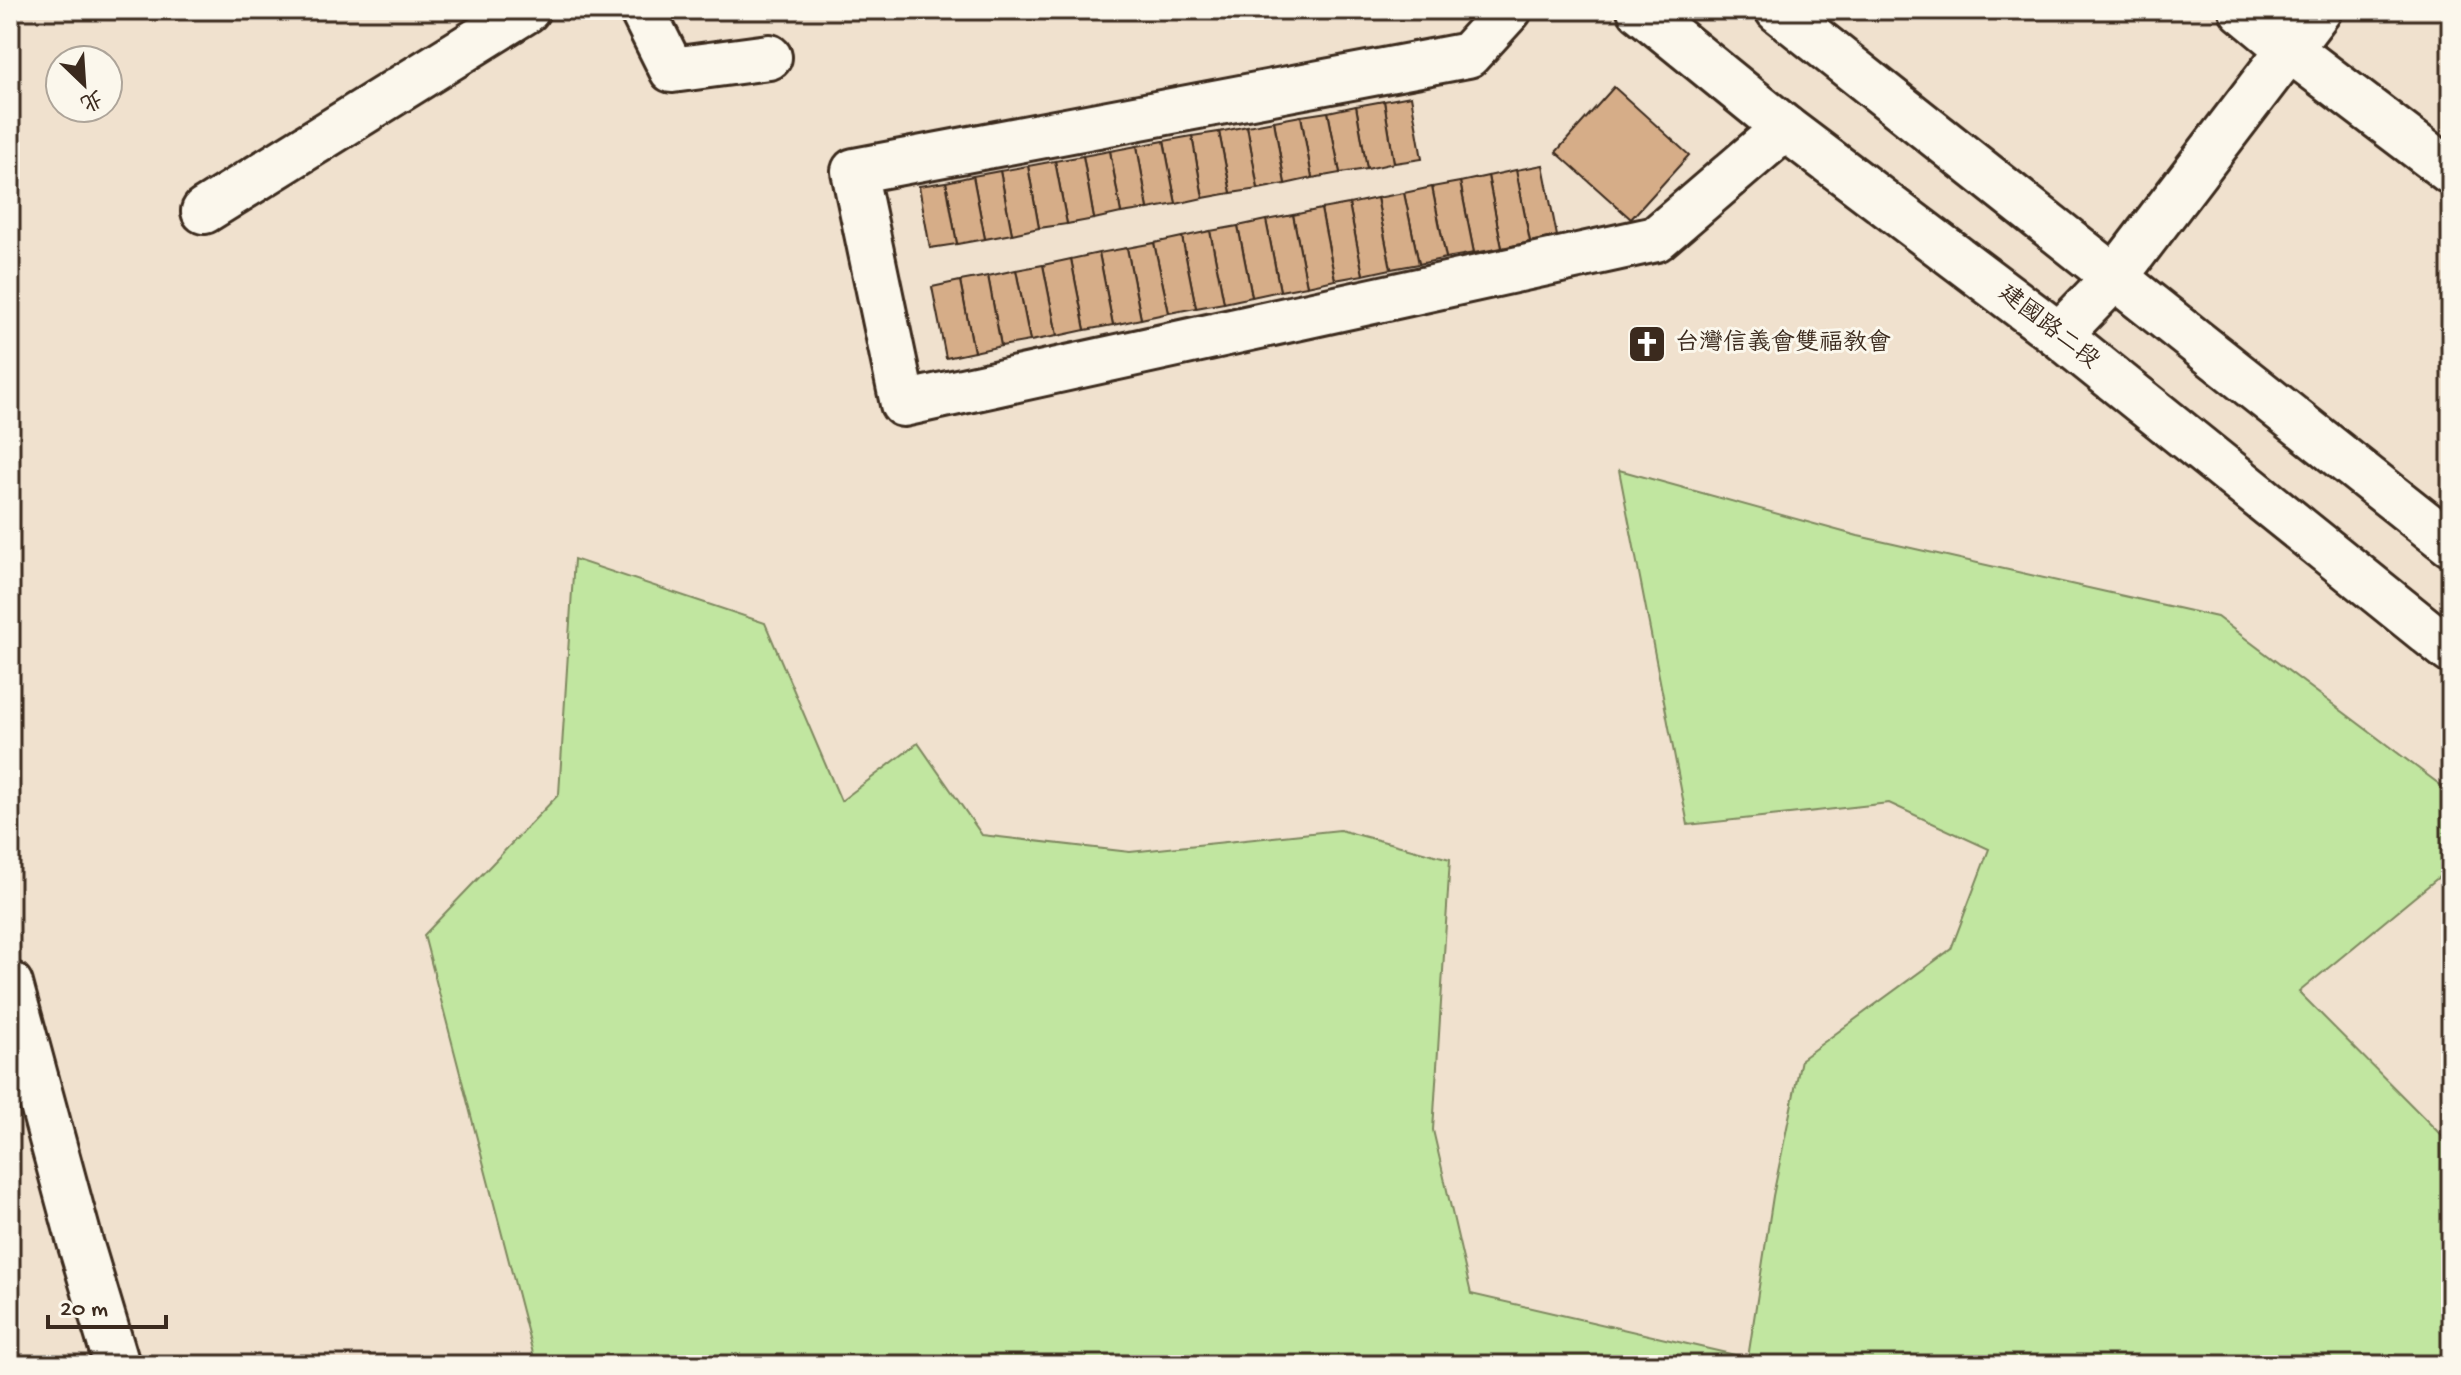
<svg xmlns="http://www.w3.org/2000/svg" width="2461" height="1375" viewBox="0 0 2461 1375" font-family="'Gochi Hand','LXGW WenKai TC',sans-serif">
<rect width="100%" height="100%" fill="#f0e1ce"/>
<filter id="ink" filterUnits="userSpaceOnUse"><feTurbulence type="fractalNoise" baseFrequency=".0125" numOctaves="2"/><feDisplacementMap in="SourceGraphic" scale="16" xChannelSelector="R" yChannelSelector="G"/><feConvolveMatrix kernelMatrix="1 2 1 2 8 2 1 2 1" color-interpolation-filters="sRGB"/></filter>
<g filter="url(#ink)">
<polygon fill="#c1e6a0" stroke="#7e885f" stroke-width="2" points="1619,470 1858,536 2217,617 2451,793 2451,867 2299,992 2451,1145 2451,1365 536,1365 424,935 559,794 574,559 765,623 841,801 918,743 982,835 1130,852 1340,830 1450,859 1433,1130 1471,1294 1748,1358 1773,1196 1801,1059 1951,949 1989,849 1889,803 1688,825"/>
<g fill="#d6ad88" stroke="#3b2a1e" stroke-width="2">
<polygon points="1614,87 1689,155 1631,219 1556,152"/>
<polygon points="1411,96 1422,159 1394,163 1384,101"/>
<polygon points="1384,101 1394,163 1367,169 1356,106"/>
<polygon points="1356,106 1367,169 1340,173 1328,112"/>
<polygon points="1328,112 1340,173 1312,178 1301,116"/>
<polygon points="1301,116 1312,178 1285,184 1274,121"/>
<polygon points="1274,121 1285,184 1258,189 1247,126"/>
<polygon points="1247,126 1258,189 1231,193 1219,132"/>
<polygon points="1219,132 1231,193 1203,198 1192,136"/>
<polygon points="1192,136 1203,198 1176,204 1164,141"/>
<polygon points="1164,141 1176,204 1148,209 1137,146"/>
<polygon points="1137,146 1148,209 1121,213 1110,151"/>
<polygon points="1110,151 1121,213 1094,219 1083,156"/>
<polygon points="1083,156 1094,219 1067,224 1055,161"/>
<polygon points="1055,161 1067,224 1039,228 1028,166"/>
<polygon points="1543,165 1557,236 1530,242 1516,170"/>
<polygon points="1028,166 1039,228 1012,234 1000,171"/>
<polygon points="1516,170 1530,242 1502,248 1488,176"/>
<polygon points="1000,171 1012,234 985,239 973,176"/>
<polygon points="973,176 985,239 957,244 946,182"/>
<polygon points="1488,176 1502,248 1474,253 1460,182"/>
<polygon points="946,182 957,244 930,248 919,186"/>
<polygon points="1460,182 1474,253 1446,258 1432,187"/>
<polygon points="1432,187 1446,258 1419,264 1404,193"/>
<polygon points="1404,193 1419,264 1391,269 1377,198"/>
<polygon points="1377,198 1391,269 1363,275 1349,204"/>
<polygon points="1349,204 1363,275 1335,280 1321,209"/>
<polygon points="1321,209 1335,280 1307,286 1293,215"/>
<polygon points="1293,215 1307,286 1280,291 1266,220"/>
<polygon points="1266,220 1280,291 1252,297 1238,226"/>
<polygon points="1238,226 1252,297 1224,303 1210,231"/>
<polygon points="1210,231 1224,303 1196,308 1182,237"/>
<polygon points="1182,237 1196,308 1169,313 1154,243"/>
<polygon points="1154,243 1169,313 1141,319 1127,248"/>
<polygon points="1127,248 1141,319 1113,325 1099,253"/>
<polygon points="1099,253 1113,325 1085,330 1071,259"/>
<polygon points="1071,259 1085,330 1057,336 1043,265"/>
<polygon points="1043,265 1057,336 1030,341 1016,270"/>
<polygon points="1016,270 1030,341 1001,346 988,276"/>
<polygon points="988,276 1001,346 974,352 960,281"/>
<polygon points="960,281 974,352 946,358 932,287"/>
</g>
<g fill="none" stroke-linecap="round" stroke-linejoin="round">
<g stroke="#3b2a1e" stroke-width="50">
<g id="minor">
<polyline points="642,10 672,70 769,57"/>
<polyline points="1509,10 1468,55 854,171 903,404 1656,239 1785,128"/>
<polyline points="2242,10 2289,49 2451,172"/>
<polyline points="204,211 527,10"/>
<polyline points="2059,335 2116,276 2319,10"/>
<polyline points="10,984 80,1242 117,1365"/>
</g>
</g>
<g stroke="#3b2a1e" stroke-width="50">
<g id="major">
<polyline points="1640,10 1785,128 2059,335 2451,651"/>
<polyline points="1778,10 2451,544"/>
</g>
</g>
<use href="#minor" stroke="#fbf7ec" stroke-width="44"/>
<use href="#major" stroke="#fbf7ec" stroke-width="44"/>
</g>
</g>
<defs>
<g id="church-square" transform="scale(2)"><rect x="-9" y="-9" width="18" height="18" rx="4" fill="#3b2a1e" stroke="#fbf7ec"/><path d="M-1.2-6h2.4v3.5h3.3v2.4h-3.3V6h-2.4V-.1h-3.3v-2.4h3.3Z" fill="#fff"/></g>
</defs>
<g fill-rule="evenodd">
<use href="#church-square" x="1647" y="344"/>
</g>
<g text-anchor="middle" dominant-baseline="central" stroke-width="6" stroke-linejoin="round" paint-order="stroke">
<g font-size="24" fill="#3b2a1e" stroke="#fbf7ec">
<text transform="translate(2048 328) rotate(38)">建國路二段</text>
</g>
<g font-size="24" fill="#3b2a1e" stroke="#fbf7ec" text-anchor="start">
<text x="1675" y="344">台灣信義會雙福教會</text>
</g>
</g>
<rect width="2461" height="1375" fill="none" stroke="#fbf7ec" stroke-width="40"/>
<rect x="20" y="20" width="2421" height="1335" fill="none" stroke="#3b2a1e" stroke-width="3" filter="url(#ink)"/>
<g transform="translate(84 84) rotate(155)"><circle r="38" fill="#fbf7ec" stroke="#aea59a" stroke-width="2"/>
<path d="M0-6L14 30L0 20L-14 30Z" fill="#3b2a1e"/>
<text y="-12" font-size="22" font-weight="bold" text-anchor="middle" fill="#3b2a1e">北</text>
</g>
<path d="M48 1315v12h118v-12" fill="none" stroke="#3b2a1e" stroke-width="4"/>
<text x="60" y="1315" font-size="24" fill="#3b2a1e" stroke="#fbf7ec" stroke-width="6" paint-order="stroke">20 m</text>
</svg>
